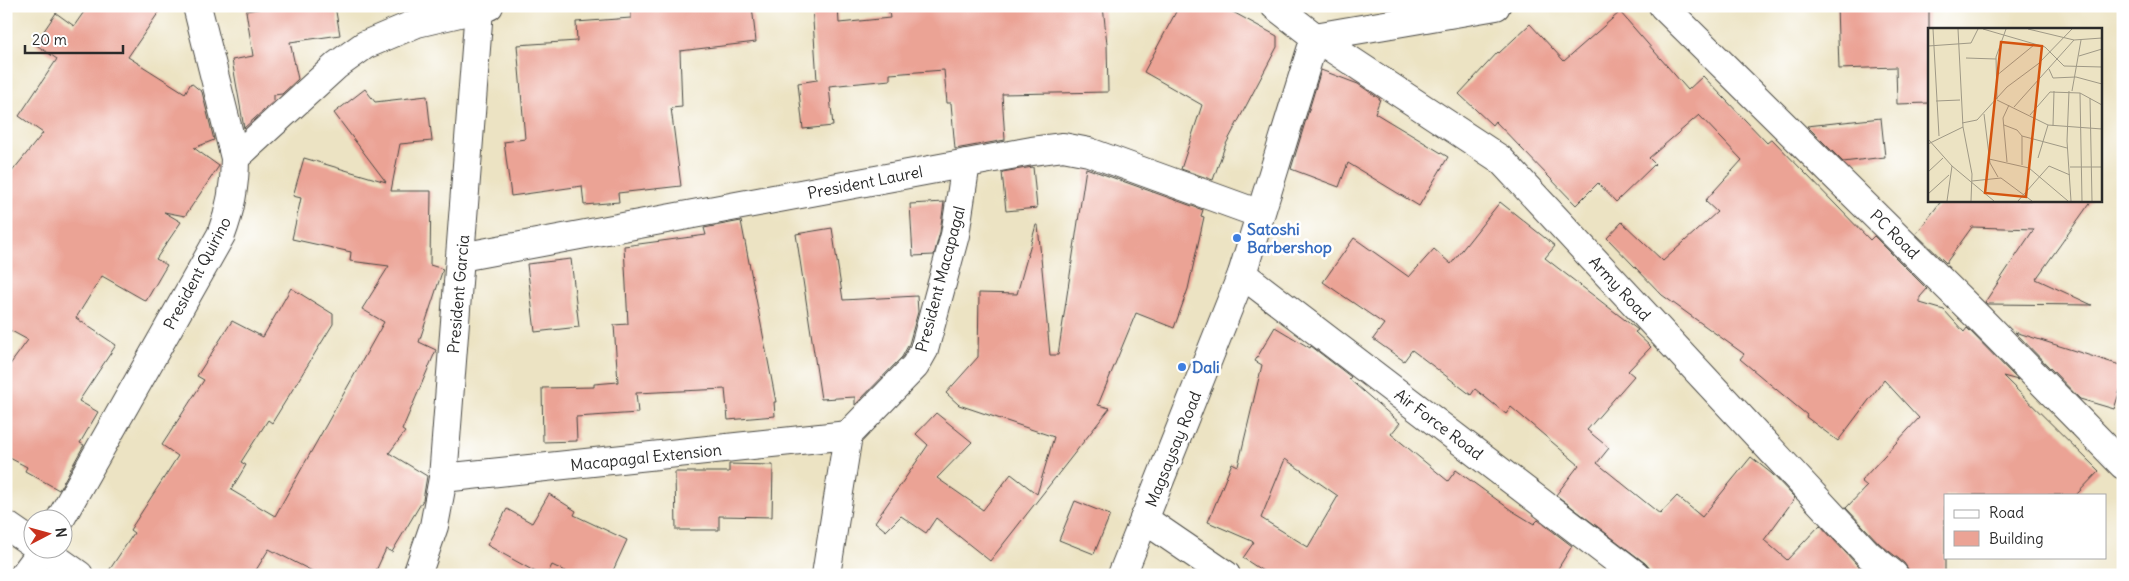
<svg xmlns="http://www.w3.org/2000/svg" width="2129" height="581" viewBox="0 0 2129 581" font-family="Delius,sans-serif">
<rect width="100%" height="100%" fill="#fff"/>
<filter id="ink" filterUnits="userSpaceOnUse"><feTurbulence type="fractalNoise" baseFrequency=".02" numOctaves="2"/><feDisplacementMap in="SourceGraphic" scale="10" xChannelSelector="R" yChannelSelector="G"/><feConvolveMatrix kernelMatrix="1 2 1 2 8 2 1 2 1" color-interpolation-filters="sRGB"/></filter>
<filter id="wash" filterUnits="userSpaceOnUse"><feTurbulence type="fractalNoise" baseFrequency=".0096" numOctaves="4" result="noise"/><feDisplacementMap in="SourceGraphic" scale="20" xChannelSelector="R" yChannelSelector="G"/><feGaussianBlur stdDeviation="1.12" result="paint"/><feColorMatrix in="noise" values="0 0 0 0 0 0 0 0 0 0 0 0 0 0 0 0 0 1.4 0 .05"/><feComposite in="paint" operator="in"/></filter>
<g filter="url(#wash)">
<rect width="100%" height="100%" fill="#ece3c3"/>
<g id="blocks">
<g fill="#eba395" fill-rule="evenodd">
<polygon points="88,6 163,6 128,57 185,93 191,83 202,92 214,140 194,148 219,166 185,216 164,212 181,222 156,259 167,265 146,301 102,276 76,318 116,345 79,401 98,412 80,443 84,445 59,490 25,471 27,467 6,456 6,370 28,340 6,328 6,179 43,133 19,116 57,59 35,44 56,13 74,26"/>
<polygon points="274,6 335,6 340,35 290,42 298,79 282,94 274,95 274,101 244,128 232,60 253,56 246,11"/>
<polygon points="703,6 752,6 756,42 680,51 682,107 671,108 681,186 618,193 619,202 584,205 582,186 511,196 504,142 525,139 517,45 577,41 576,22 631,18 631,11"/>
<polygon points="812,6 838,6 839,23 890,18 888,6 1103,6 1107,44 1108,92 1002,94 1005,140 955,149 951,103 947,103 944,70 890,74 890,80 829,86 833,126 803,129 798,83 817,80"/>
<polygon points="1179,6 1222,6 1277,36 1277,47 1225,146 1213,180 1181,169 1202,105 1144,72"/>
<polygon points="1837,6 1929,6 1929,103 1897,104 1896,67 1839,69"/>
<polygon points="1620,12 1688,90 1703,76 1767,143 1772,139 1870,240 1874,236 1927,289 1920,297 1920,303 1944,310 1964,332 1967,328 2018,380 2003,376 2099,471 2076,495 1945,495 1945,575 1909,575 1908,569 1904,563 1880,544 1846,508 1867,486 1861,481 1919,418 1884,380 1838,441 1806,417 1807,415 1740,359 1744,354 1662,295 1607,238 1622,222 1663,261 1717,212 1705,201 1742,160 1699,115 1649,158 1655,164 1616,202 1598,183 1576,205 1495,121 1492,125 1459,94 1498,52 1499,53 1530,24 1564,61"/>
<polygon points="1321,70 1358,84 1380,99 1375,113 1448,157 1419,206 1348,163 1339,187 1291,169"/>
<polygon points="365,89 375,102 427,96 432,141 400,144 391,191 431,191 430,265 443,269 419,342 436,350 402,430 405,432 389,453 427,476 423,500 392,552 386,549 374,575 320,575 269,549 253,575 106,575 134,533 130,530 178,456 162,445 204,380 197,376 232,321 263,337 291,288 333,314 333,324 272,423 268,420 241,462 246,465 231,490 275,516 384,322 362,309 389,266 350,261 351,252 292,239 301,198 293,196 304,158 386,182 334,113"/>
<polygon points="1881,118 1885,157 1843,162 1807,126"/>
<polygon points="1033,167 1037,208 1006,211 1002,172"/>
<polygon points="1086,168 1203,210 1201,216 1204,217 1188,289 1174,328 1136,313 1098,405 1110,408 990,561 936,518 926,533 901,516 886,531 875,522 928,445 916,434 936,413 972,442 937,478 983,510 1011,474 1037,494 1054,437 959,405 946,393 978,357 979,293 1017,294 1036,225 1038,225 1050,355 1058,355"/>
<polygon points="1942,200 2092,200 2036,279 2092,305 1987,304 1985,302 2034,229 1972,227 1946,263 1916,234"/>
<polygon points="944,202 940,232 934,255 913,256 910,204"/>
<polygon points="1500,202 1555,246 1545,258 1638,330 1635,332 1651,347 1628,371 1634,376 1587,430 1609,448 1597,463 1660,514 1677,496 1702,517 1751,457 1772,474 1795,498 1764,540 1787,560 1820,525 1858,566 1869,575 1651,575 1650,569 1645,563 1556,495 1579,465 1511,407 1506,414 1475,389 1471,395 1412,350 1404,361 1373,339 1384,324 1323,282 1354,238 1409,277 1434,249 1451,264"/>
<polygon points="741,221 776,402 774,402 775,416 728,420 725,389 636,393 638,413 576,417 577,441 543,442 542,388 594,387 594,384 618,382 614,325 628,324 624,246 706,235 704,228"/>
<polygon points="832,228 843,300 917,296 918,312 909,344 902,357 855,405 855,397 821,399 796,234"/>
<polygon points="571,259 579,327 535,332 527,264"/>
<path d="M1275,327l35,21 1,-2 40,31 -2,2 51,44 -9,11 57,47 8,-11 55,40 23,14 4,-4 34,26 -18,29h-285l-26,-17 11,-16 -46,-20 24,-59 6,3 24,-101 -7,-4zM1285,459l53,37 -30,51 -47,-29z"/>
<polygon points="2015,332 2123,366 2123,381 2114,409 2080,399"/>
<polygon points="729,464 773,465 772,517 719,516 719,530 676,530 675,472 729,472"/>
<polygon points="549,494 576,511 574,515 627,540 611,575 573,575 552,565 547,575 541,575 487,545 507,509 532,523"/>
<polygon points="1075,501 1110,515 1094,554 1059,540"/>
</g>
</g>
</g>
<g filter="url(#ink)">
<use href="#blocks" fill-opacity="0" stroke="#484742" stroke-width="1"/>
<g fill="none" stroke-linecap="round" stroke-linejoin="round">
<g stroke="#484742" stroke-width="30">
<g id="minor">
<polyline points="1275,6 1315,37 1500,159 1869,555 1894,575"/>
<polyline points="1663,6 1977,316 2123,465"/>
<polyline points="1315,37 1496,6"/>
<polyline points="235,158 337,65 365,45 417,23 489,6"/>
<polyline points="461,257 1032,151 1063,147 1089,152 1260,214"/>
<polyline points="1242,274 1636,575"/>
<polyline points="443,478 848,435"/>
<path d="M61,518l160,-283c10,-26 14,-49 14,-77l-38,-152"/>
<polyline points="1144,519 1226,575"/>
<polyline points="6,525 32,543"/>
<polyline points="41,548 79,575"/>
<polyline points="24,575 44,548"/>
<polyline points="417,575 434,526 443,478 479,9"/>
<polyline points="826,575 848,435 915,366 924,350 955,235 966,163"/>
<polyline points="1122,575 1242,274 1315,37"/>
</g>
</g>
<use href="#minor" stroke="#fff" stroke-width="28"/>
</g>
</g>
<g fill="#3f7fe0" stroke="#fff" stroke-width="2">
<circle cx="1237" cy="238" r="5"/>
<circle cx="1182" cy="367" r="5"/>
</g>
<g text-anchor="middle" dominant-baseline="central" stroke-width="5" stroke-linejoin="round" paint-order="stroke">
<g font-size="16" fill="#2b2b2b" stroke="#fff">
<text transform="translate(865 182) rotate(-11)">President Laurel</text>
<text transform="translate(1895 234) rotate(45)">PC Road</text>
<text transform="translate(197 273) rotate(-62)">President Quirino</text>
<text transform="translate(940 279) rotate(-75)">President Macapagal</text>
<text transform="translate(1620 288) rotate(47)">Army Road</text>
<text transform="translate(458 294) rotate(-85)">President Garcia</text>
<text transform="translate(1439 424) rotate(37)">Air Force Road</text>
<text transform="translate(1173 449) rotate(-68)">Magsaysay Road</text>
<text transform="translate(646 457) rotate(-6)">Macapagal Extension</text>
</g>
<g font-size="16" font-weight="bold" fill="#366cbe" stroke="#fff" text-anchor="start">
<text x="1247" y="229">Satoshi<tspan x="1247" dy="18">Barbershop</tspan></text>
<text x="1192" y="367">Dali</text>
</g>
</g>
<g transform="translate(1928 28)">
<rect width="174" height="174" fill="#ece3c3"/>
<path fill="none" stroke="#9f9986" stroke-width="1" d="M5,1l6,107M55,1l62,18 19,19 38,1M100,1l46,11 28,-2M0,18l43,-3 7,-14M151,28l23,-7M38,30l30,1M121,41l4,9 23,-1 26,7M68,48l38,-31M141,63l-2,50 4,60M144,63l9,-51M152,65l2,108M162,70l2,103M69,71l-1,-42 10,-28M69,72l51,25 54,4M8,73l24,-1M86,79l60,-67M56,86l6,49 8,14M102,87l20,-23 30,1 22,12M34,95l15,-3 30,-33 31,-23 34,-35M76,97l13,5 5,6 45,12M125,98l1,-35M35,99l9,47 -1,27M94,108v29M0,111l24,27 42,35M0,116l35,-17 -5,-98M110,130l10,-33M61,131l40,9 39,33M79,134l-4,-44 6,-13M142,139h32M0,144l15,-14M44,153l29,-3 31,23M0,166l21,-19M19,173l5,-35M90,173l31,-35 21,9"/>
<path fill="#d5540f" fill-opacity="0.15" stroke="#d5540f" stroke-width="2.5" d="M73,14l41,4 -16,151 -41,-4z"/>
<rect width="174" height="174" fill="none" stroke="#2b2b2b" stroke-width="2.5"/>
</g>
<rect width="2129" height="581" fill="none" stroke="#fff" stroke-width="25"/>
<rect x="1944" y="494" width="162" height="65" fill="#ffffff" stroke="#aaaaaa"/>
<rect x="1954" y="510" width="25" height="8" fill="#ffffff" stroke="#aaaaaa"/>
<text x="1989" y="518" font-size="15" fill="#2b2b2b">Road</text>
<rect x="1954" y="531" width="25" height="15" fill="#eba395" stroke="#aaaaaa"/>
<text x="1989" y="544" font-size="15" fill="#2b2b2b">Building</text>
<g transform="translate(48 534) rotate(84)"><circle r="24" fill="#ffffff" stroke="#aaaaaa"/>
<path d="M0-4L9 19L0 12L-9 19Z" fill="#c8321e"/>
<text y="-8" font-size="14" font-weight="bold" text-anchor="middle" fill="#2b2b2b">N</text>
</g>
<path d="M25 45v8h98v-8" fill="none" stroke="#2b2b2b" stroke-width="2.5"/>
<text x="32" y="45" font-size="15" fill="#2b2b2b" stroke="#ffffff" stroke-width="4" paint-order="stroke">20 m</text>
</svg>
